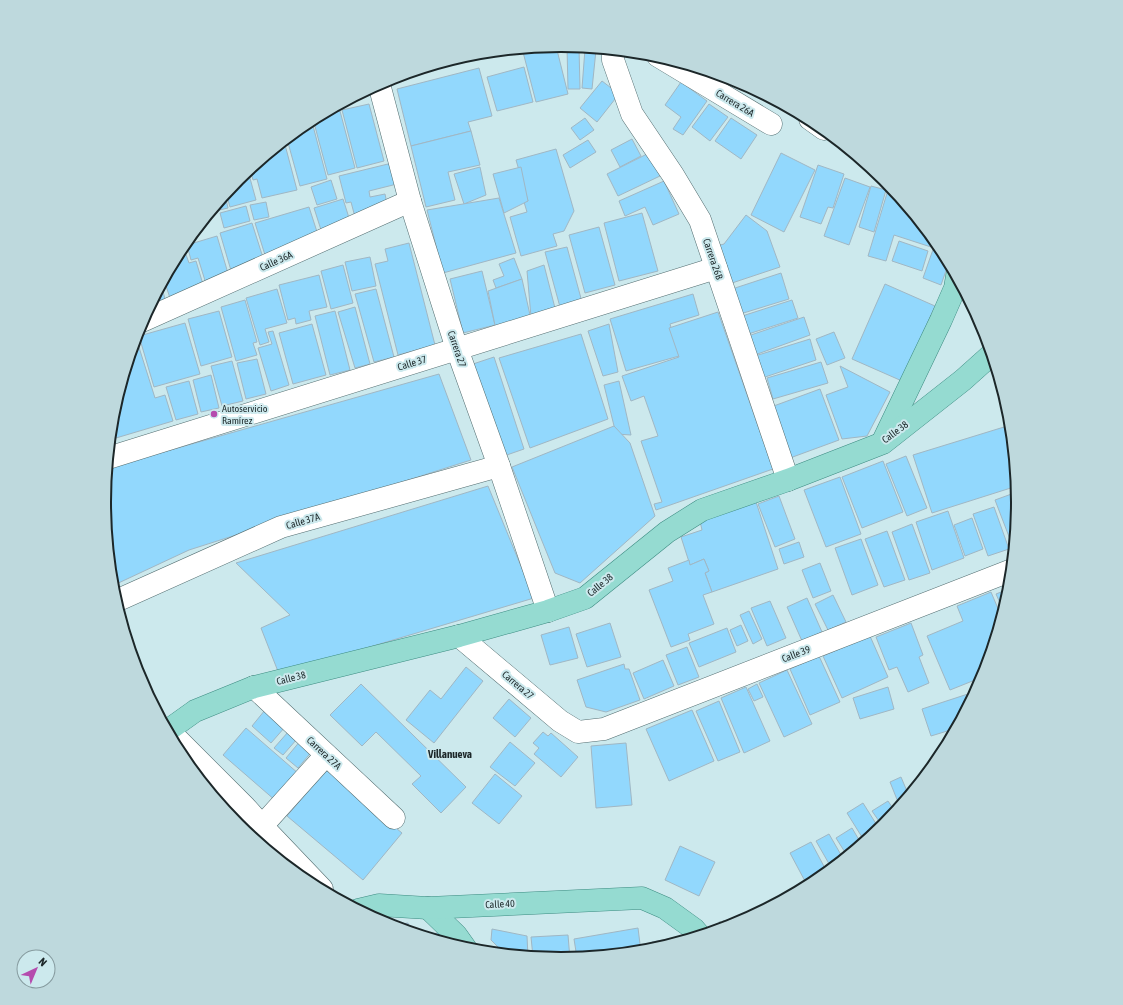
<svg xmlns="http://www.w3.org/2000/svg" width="1123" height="1005" viewBox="0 0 1123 1005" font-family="'Asap Condensed',sans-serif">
<rect width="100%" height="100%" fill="#cce9ed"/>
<g fill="#92d8fd" stroke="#a0b7c4">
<polygon points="556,46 568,94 536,102 523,52 546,47"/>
<polygon points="567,47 579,47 580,89 568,89"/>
<polygon points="585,49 596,50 592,89 582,88"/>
<polygon points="524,67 533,102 497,111 487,77"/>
<polygon points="479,68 492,116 468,122 471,131 411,146 397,89"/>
<polygon points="602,81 619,94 597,122 580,108"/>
<polygon points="681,82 707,101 683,135 673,129 681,117 665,105"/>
<polygon points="369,104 384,161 357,168 342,110"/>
<polygon points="709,104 728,117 710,141 692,127"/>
<polygon points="340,111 355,168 328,175 313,119 319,116"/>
<polygon points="585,118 594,130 580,140 571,128"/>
<polygon points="731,118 757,135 741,159 715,141"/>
<polygon points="312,122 327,179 300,186 287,139 306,123"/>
<polygon points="471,131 480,165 448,172 455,200 426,207 411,146"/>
<polygon points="632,139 641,156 620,167 611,150"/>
<polygon points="588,140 596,152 570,168 563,155"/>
<polygon points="284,141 297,190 262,198 257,179 253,180 250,169"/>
<polygon points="556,149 574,211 564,231 553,234 557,246 521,256 510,217 527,212 524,202 528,201 516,160"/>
<polygon points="649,153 660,176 618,196 607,174"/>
<polygon points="781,153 815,170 784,232 751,215"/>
<polygon points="392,163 397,184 369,191 370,197 385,194 388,208 355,217 351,202 346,203 339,176"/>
<polygon points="818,165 844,174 833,208 828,207 821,224 800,217"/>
<polygon points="480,167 486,195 464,204 454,174"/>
<polygon points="521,167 528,201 504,213 493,174"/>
<polygon points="248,171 256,200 230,207 226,193 238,179"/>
<polygon points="845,178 870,187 849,245 824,236"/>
<polygon points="331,180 337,199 317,205 311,187"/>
<polygon points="664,181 679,214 653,225 645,207 625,216 619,201"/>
<polygon points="871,186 886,190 874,232 859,227"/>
<polygon points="888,190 896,193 933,238 931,247 894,235 886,261 868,256"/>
<polygon points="225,195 228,208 211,212"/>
<polygon points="499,198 516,253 443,273 427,210"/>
<polygon points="343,199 351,224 322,233 314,208"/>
<polygon points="266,202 269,217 254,220 250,205"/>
<polygon points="246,206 250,221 224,228 220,213"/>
<polygon points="309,207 319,238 265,255 255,223"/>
<polygon points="642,213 658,271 619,281 604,223"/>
<polygon points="746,215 767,231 780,267 726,285 713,247 724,244"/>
<polygon points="252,223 265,264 232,274 220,233"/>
<polygon points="599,227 615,285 585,293 569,235"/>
<polygon points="217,236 230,280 207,287 198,258 191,260 187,245"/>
<polygon points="899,241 928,251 922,271 892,261"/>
<polygon points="936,241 942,249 949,262 941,285 923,278"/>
<polygon points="409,243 435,345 398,355 375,264 388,261 385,249"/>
<polygon points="567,247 582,302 560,307 545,252"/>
<polygon points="184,249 189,263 196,261 205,291 171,301 164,280 180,250"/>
<polygon points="370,257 376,286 352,291 345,262"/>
<polygon points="514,258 522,279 496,288 493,280 504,276 499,264"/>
<polygon points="343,265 353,303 331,309 321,271"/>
<polygon points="544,265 556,312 531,317 527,271"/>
<polygon points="482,271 495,325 463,333 450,279"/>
<polygon points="781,273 789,299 737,315 729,290"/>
<polygon points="319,275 327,307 309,311 311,320 296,324 295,318 288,320 279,285"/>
<polygon points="522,279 532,324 497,335 488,291"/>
<polygon points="885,284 935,306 902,381 852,359"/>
<polygon points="161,285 168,309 145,315"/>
<polygon points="277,289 287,323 265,329 269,342 260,345 246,298"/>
<polygon points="376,289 394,357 374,362 355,294"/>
<polygon points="693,294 699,315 670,324 679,356 626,371 610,319"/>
<polygon points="245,300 257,342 253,343 257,355 236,361 221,307"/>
<polygon points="792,300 798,318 742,336 736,318"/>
<polygon points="355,307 370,364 355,368 338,312"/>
<polygon points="219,311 232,357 201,366 188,319"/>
<polygon points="335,311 350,370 330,375 315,316"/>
<polygon points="718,312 773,469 656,510 654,504 662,502 641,441 658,436 644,396 631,401 622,376 679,357 669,328"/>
<polygon points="804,317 810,335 752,356 745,337"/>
<polygon points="185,323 200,374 154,387 139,336"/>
<polygon points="312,324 326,375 293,384 279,333"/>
<polygon points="609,324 618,372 603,376 588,331"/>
<polygon points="273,331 289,385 271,391 258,348 272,344 268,332"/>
<polygon points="834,332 845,358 827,365 816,339"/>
<polygon points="581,334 608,419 530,448 499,358"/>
<polygon points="810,339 816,360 762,378 755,356"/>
<polygon points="135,341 137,341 155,398 165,395 173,421 116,438 112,425 113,413"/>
<polygon points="494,357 524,449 501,457 470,365"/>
<polygon points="257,359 266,394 246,399 237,363"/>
<polygon points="232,361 243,401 222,406 211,366"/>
<polygon points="821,362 828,383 773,399 767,378"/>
<polygon points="840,366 890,392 867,436 842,439 826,395 848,387"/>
<polygon points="439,374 471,460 189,550 112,586 104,502 107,468"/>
<polygon points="211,375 219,408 201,412 193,380"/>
<polygon points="189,381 198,414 176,420 166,387"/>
<polygon points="619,381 631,435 616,434 604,385"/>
<polygon points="820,389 839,440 790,458 771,407"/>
<polygon points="614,426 630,443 655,516 580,583 555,573 512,467"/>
<polygon points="1004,427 1015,462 1017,486 932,513 913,455"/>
<polygon points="906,456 927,508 907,516 886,464"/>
<polygon points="883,461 903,512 862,528 842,477"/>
<polygon points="840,477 861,534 826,547 804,490"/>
<polygon points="488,486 534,598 279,674 261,628 290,615 236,563"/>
<polygon points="1017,492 1019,503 1015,547 1013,547 995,500"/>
<polygon points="779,496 795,539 775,547 758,504"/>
<polygon points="756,502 778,569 712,592 705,573 709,571 704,559 690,565 681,537 702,530 700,521"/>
<polygon points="994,507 1009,549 988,556 973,514"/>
<polygon points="948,511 964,558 932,570 916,522"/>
<polygon points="972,518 983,549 965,556 954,525"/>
<polygon points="912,524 930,573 909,580 892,532"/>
<polygon points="887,531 905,580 884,587 865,539"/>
<polygon points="861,539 878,585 852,595 835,548"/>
<polygon points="799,542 804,557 784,564 779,549"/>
<polygon points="704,559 709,571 705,573 712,592 703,595 714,624 688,634 690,640 671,647 649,590 673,581 668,568 689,560 690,565"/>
<polygon points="820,563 831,591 813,598 802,570"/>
<polygon points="1011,588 1010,592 1004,612 996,594"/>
<polygon points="991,592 1002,618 985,676 950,690 927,636 963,621 957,606"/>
<polygon points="833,595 846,622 828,630 815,604"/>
<polygon points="807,598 822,632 802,641 787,607"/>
<polygon points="770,601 786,638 767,646 751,608"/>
<polygon points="749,611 762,639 753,644 740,615"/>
<polygon points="610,623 621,657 587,667 576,634"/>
<polygon points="911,623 923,655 919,657 929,683 908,692 897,667 889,670 876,637"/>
<polygon points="741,625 748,641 737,646 730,630"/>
<polygon points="569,627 578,658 550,665 541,635"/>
<polygon points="727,628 736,652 699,667 689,643"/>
<polygon points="870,636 888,677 842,698 823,656"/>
<polygon points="687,647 699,677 678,685 666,655"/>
<polygon points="819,656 840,702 810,715 790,669"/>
<polygon points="663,660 674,686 644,699 633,673"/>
<polygon points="624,664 625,669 629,669 640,700 606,712 586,707 577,680"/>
<polygon points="466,667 483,681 434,743 406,720 430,690 441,699"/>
<polygon points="787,670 812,724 784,737 759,683"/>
<polygon points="361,684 466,787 441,813 412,784 421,776 376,732 362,746 330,715"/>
<polygon points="757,684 763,697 754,701 748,689"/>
<polygon points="746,687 770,741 744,753 721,698"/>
<polygon points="888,687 894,709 860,719 853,698"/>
<polygon points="977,691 957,728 931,736 922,709"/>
<polygon points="509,699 531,718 515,737 493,718"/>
<polygon points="719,701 740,752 718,761 696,711"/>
<polygon points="152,703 160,708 157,712"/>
<polygon points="265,710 285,727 271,743 252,726"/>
<polygon points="692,710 714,761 669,781 646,729"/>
<polygon points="246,728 299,774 276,801 223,755"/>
<polygon points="288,732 297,739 283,755 274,748"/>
<polygon points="543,732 548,736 551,733 578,757 561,777 534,754 539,748 533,743"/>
<polygon points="301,740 313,750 298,768 286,758"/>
<polygon points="510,742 535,763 515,786 490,767"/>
<polygon points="626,743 632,805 596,808 591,746"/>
<polygon points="185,762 236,800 226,811"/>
<polygon points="326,770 402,833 363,880 287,816"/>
<polygon points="495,774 522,796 499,824 472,803"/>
<polygon points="901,777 909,796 900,807 890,782"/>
<polygon points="923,779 916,788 914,783"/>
<polygon points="888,801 896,813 883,827 872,811"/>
<polygon points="863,803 880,830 865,842 847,813"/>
<polygon points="245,819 304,880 238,826"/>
<polygon points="852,828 862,845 848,857 836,838"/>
<polygon points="829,834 844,860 832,869 816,841"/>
<polygon points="811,842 827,872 806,883 790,853"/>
<polygon points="680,846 715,862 699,896 665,880"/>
<polygon points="408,923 410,932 390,926"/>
<polygon points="638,928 641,952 577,958 574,939"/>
<polygon points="492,929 527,936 528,957 506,955 491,940"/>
<polygon points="440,932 443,942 424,937"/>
<polygon points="568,935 570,959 561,960 533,957 531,937"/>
<polygon points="668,939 670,945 654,950 652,942"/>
</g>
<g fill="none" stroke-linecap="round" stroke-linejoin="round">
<g stroke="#536d70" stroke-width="23">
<g id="minor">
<polyline points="613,50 613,60 632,114 673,175 700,220 788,480"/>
<polyline points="658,56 771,124"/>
<polyline points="379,84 410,201 457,349 499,466 548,611"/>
<polyline points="810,119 824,129"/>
<polyline points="142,321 410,201"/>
<polyline points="108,458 716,268"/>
<polyline points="116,601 281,527 499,466"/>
<polyline points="459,636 560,721 578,732 604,729 1012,570"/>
<polyline points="254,687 394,818"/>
<polyline points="168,730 245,807 262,826 322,889"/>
<polyline points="262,826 326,755"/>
</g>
</g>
<g stroke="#3d8c82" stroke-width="23">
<g id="major">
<polyline points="884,439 941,320 955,288 957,276"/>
<polyline points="167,731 195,711 254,687 459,636 548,611 585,598 667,532 702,510 788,480 883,443 963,380 992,354"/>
<polyline points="428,908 456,935 466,949"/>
<polyline points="358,910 379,905 428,908 642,898 665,908 694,929 700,936"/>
</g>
</g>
<polyline stroke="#96adb1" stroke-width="2.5" stroke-dasharray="2 2" stroke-linecap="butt" points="719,923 765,910"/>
<use href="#minor" stroke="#fff" stroke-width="22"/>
<use href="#major" stroke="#95dbd1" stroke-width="22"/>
</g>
<circle fill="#b54cae" stroke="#cce9ed" stroke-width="1.5" cx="214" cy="414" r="4"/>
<g text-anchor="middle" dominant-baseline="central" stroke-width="4" stroke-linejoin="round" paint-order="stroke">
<g font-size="10" fill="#1c2729" stroke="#cce9ed">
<text transform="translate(735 103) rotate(31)">Carrera 26A</text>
<text transform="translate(713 259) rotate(71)">Carrera 26B</text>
<text transform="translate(276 261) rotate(-24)">Calle 36A</text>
<text transform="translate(457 349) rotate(71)">Carrera 27</text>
<text transform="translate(412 363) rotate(-17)">Calle 37</text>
<text transform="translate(895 432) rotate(-37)">Calle 38</text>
<text transform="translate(303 521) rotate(-16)">Calle 37A</text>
<text transform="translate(600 585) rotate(-39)">Calle 38</text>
<text transform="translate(796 654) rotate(-21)">Calle 39</text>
<text transform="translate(291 678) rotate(-14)">Calle 38</text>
<text transform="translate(518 685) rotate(40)">Carrera 27</text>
<text transform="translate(324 753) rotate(43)">Carrera 27A</text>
<text transform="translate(500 904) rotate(-3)">Calle 40</text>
</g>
<g font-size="10" fill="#1c2729" stroke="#cce9ed" text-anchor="start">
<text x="222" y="408">Autoservicio<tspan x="222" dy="12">Ramírez</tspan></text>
</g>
<g font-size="11" font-weight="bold" fill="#1c2729" stroke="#cce9ed">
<text x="450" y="754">Villanueva</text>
</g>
</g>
<path d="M0 0H1123V1005H0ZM111 502a450 450 0 1 1 900 0a450 450 0 1 1-900 0Z" fill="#bed9dd" fill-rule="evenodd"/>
<path fill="none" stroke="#1c2729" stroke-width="2" d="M111 502a450 450 0 1 1 900 0a450 450 0 1 1-900 0Z"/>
<g transform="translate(36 969) rotate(44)"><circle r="19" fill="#cce9ed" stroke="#869b9f"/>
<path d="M0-3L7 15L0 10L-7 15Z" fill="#b54cae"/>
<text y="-6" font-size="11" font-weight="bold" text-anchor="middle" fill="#1c2729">N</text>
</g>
</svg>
